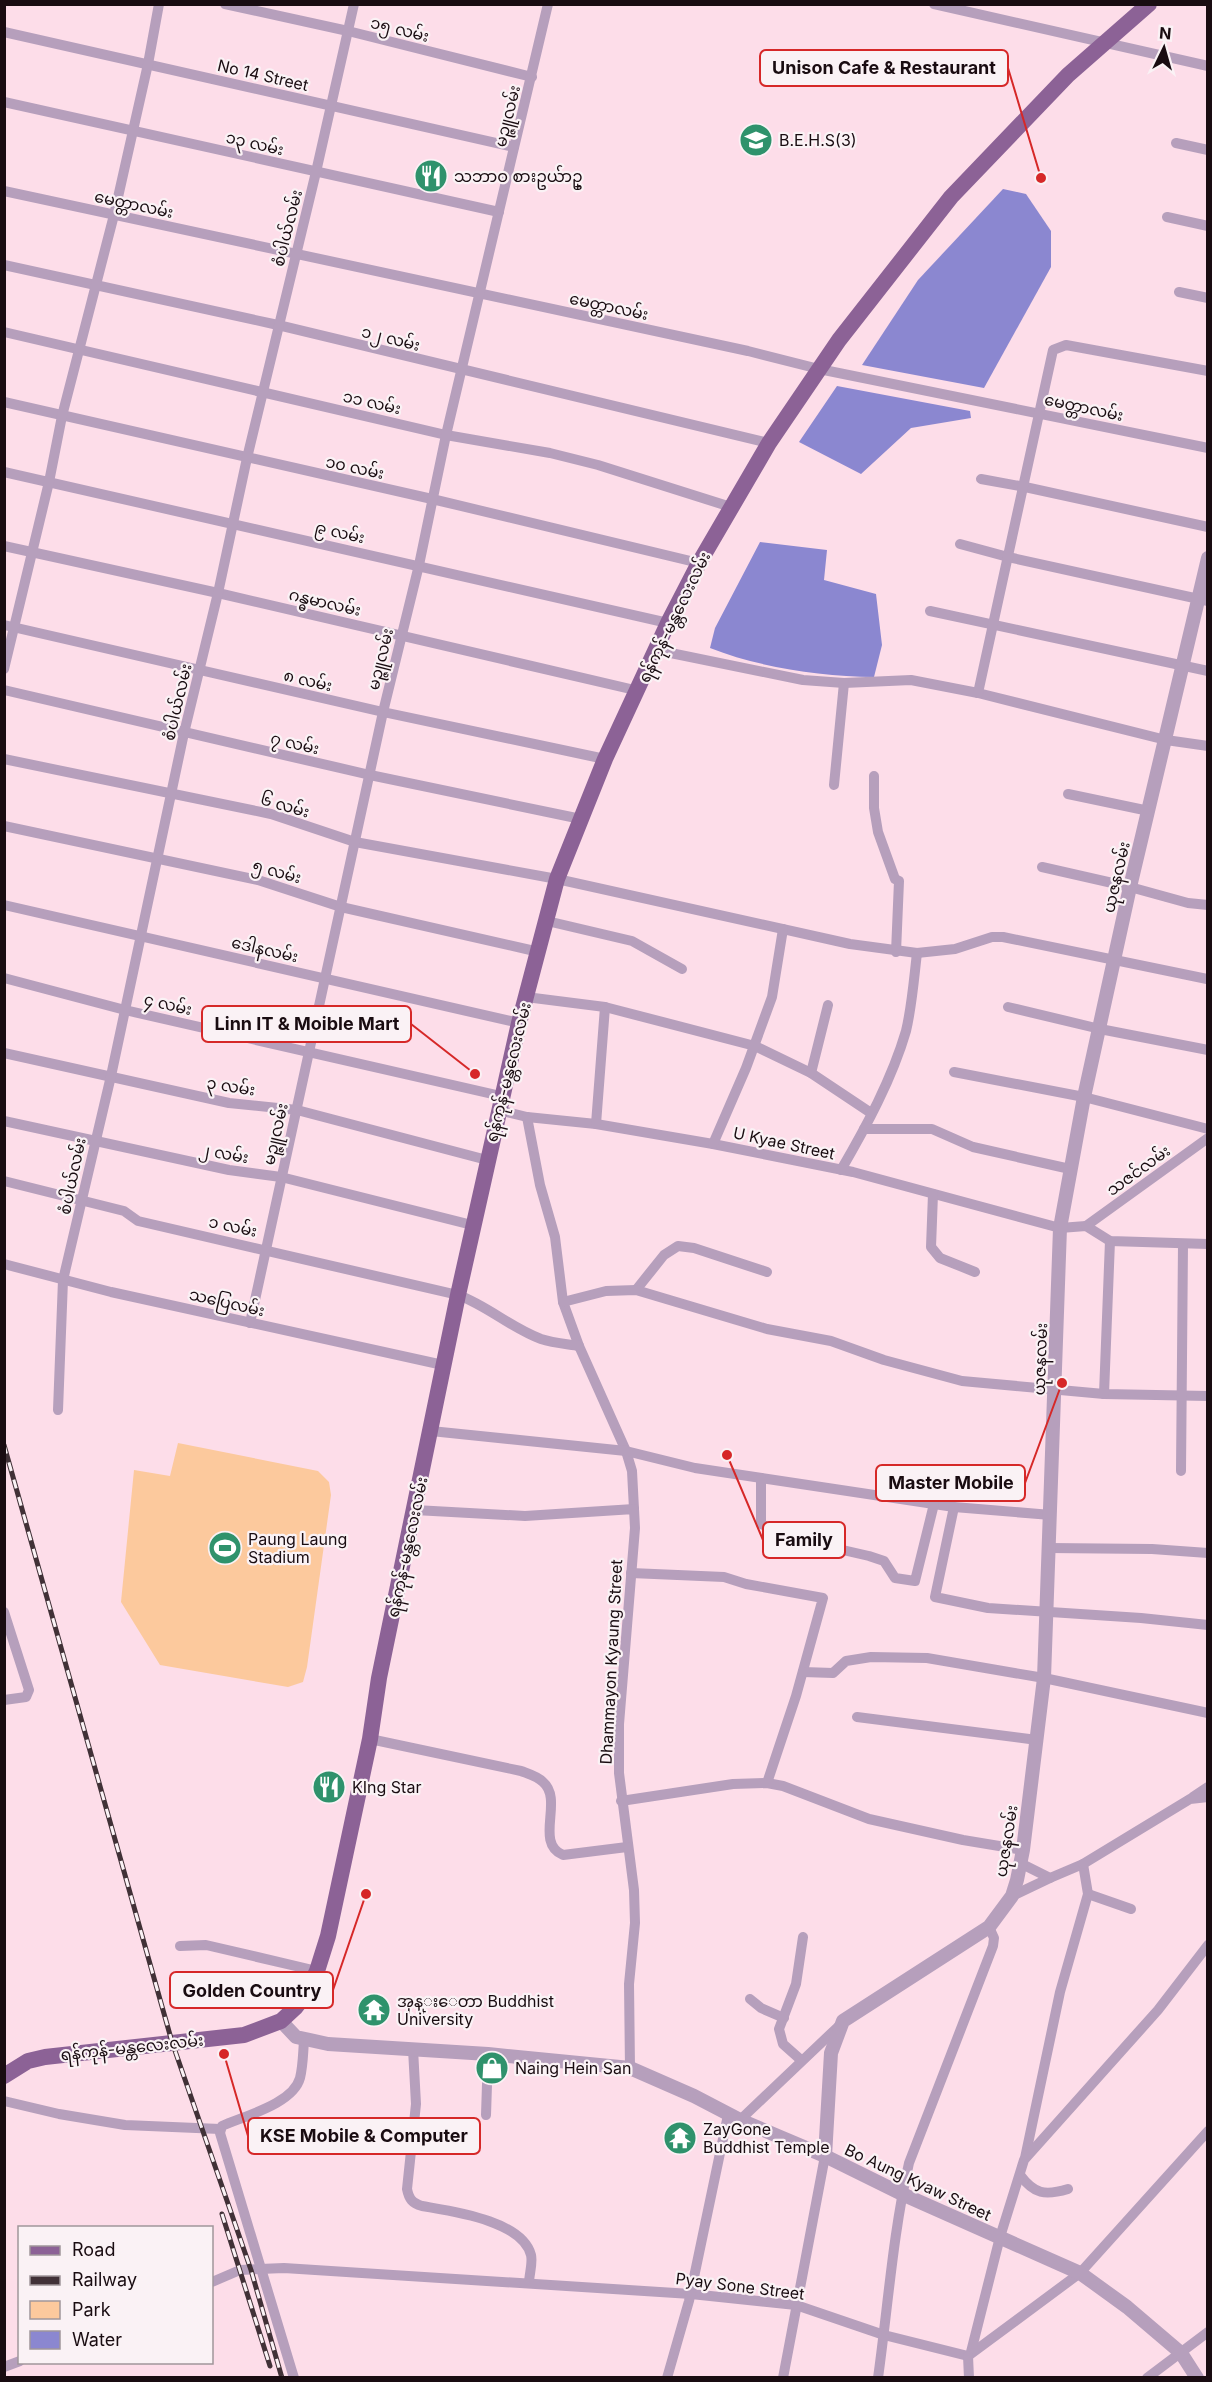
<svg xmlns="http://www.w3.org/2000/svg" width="1212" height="2382" viewBox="0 0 1212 2382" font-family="Inter,'Noto Sans Myanmar',sans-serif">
<rect width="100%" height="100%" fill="#fddde9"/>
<polygon fill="#fcc99d" points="178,1443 318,1471 329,1482 331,1495 307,1667 303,1682 288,1687 160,1665 121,1602 134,1470 170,1476"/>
<g fill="#8b87d0">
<polygon points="1003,189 1026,194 1051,231 1051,267 984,388 862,365 918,280"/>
<polygon points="837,386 970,411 971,418 911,428 861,474 799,442"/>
<path d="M760,542l67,8 -3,30 52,14 6,51 -8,32c-54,-1 -113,-9 -164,-29l5,-20z"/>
</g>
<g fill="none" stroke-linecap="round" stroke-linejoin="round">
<g stroke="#b69fbc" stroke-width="10">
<polyline points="225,4 348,31 532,77"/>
<polyline points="934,4 1208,66"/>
<polyline points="4,32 514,147"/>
<polyline points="4,102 499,212"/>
<polyline points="1176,143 1208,150"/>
<polyline points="4,191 748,351 819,369 1208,448"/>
<polyline points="1167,217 1208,226"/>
<polyline points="4,265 278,325 769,443"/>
<polyline points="1179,292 1208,298"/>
<polyline points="4,332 446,435 550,453 598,465 731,507"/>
<polyline points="4,402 432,499 699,563"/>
<polyline points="4,472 668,623"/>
<polyline points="981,479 1025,487 1208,527"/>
<polyline points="960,544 1008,557 1208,601"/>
<polyline points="4,546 218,593 639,691"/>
<polyline points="930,611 1208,671"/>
<polyline points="4,625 383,712 605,759"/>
<polyline points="656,650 803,680 844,683 911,680 978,693 1166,740 1208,746"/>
<polyline points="4,669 49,482 62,416 114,215 148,64 159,4"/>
<polyline points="4,690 370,775 581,819"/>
<polyline points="978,693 1053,350 1066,345 1208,371"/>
<polyline points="4,759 271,814 355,842 557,879 850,944 917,953 955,949 992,937 1003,937 1207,979"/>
<polyline points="874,776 874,808 878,832 895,879 899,881 896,952"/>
<polyline points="834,785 844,683"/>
<polyline points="1068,794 1149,811"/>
<polyline points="4,826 258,880 341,907 539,952"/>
<polyline points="1042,867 1130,887 1188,903 1208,905"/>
<polyline points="4,905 519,1023"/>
<polyline points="547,921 632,941 682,969"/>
<polyline points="4,978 125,1010 501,1096"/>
<polyline points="526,997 605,1007 755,1046 811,1073 871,1113"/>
<polyline points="1008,1007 1100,1029 1208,1050"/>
<polyline points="4,1053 229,1103 297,1110 487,1160"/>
<polyline points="954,1072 1084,1097 1208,1129"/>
<polyline points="811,1073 828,1005"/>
<polyline points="498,1110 527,1117 596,1124 713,1144 853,1172 1060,1228 1086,1226 1110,1241 1208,1244"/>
<polyline points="527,1117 540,1185 555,1237 563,1302 579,1346 626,1451 632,1471 634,1509"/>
<polyline points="4,1121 229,1170 281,1177 472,1225"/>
<polyline points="596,1124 605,1007"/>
<polyline points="864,1129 932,1129 973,1147 1070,1169"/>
<polyline points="713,1144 746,1068 772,997 783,929"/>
<path d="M841,1170c25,-43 51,-91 65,-139 6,-25 8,-53 11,-78"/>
<path d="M4,1181l120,30 14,10 320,74c30,11 53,33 83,44 12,4 26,5 38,7"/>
<polyline points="933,1194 931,1247 940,1258 975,1272"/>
<polyline points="1086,1226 1208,1138"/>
<polyline points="4,1264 111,1292 443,1365"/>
<polyline points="636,1290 664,1255 678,1246 694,1248 767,1272"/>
<polyline points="563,1302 606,1291 636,1290 767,1329 831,1341 884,1360 962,1381 1104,1394 1208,1396"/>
<polyline points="250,1323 383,712 419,565 446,435 548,4"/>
<polyline points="1104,1394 1110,1241"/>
<polyline points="58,1410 63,1280 111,1076 184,733 218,593 247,458 316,172 354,4"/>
<polyline points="431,1431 626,1451 695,1468 954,1507 1051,1515"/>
<polyline points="1181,1471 1183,1244"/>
<polyline points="761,1478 761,1524 799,1540 869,1556 884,1561 895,1578 915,1581 934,1504"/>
<polyline points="954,1507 935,1597 988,1608 1141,1618 1208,1625"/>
<polyline points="415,1510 525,1516 634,1509 635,1528 619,1724 619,1773 634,1890 635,1923 629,1984 630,2068"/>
<polyline points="1049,1548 1152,1549 1208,1553"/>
<polyline points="631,1573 724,1577 746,1584 823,1598 796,1696 767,1783"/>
<polyline points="4,1612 29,1690 26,1697 4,1700"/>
<polyline points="803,1672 833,1673 846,1661 871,1657 927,1658 1044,1678 1208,1713"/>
<polyline points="857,1717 1037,1740"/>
<path d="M370,1739l151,32c8,3 16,5 22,11 21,18 -9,61 20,73l64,-8"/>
<polyline points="1193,1797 1208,1787"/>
<polyline points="621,1801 733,1784 767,1783 783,1786 869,1819 963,1840 1023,1850"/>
<polyline points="1020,1863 1050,1878 1083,1864 1088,1894 1060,1992 1025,2158"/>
<polyline points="1083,1864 1190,1799 1208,1797"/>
<polyline points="1088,1894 1131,1909"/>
<polyline points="1012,1896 1050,1878"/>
<polyline points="180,1946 206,1945 317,1971"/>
<polyline points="750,1999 761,2008 784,2018"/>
<path d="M413,2049l3,55 -9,85c2,10 5,14 15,17 28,5 100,14 109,49 2,8 -2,20 -2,28"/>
<polyline points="801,2060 783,2044 779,2029 796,1984 803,1937"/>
<polyline points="4,2101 59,2114 125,2125 220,2129"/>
<polyline points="486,2115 488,2054"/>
<polyline points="740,2120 841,2024"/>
<path d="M1020,2175c14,19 25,21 48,14"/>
<polyline points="212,2282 240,2270 284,2268 691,2294 796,2305 884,2335 968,2356 1080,2273 1208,2131"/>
<polyline points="971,2352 1000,2237 1024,2160 1158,2010 1208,1945"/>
<polyline points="968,2356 969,2378"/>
<polyline points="4,2367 20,2361"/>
<path d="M294,2378l-74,-245 2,-7c22,-10 71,-22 78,-48 3,-12 3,-25 4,-37"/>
<polyline points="667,2378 689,2301 728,2115"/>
<polyline points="783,2378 825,2156"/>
<path d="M878,2378c10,-72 15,-145 31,-215l84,-217 1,-8 -5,-11"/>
<polyline points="1147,2378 1208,2332"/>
</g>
<g stroke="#b69fbc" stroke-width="14">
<polyline points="281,2021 296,2037 328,2044 488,2054 630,2068 694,2096 740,2120 825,2156 902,2194 1080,2273 1127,2307 1181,2353 1197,2378"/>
<polyline points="825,2156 831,2053 843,2021 989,1927 1012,1896 1017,1880 1023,1850 1044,1678 1060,1228 1084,1097 1130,887 1208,558"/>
</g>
<polyline stroke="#8c6296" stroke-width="16" points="4,2076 28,2061 45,2057 244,2035 281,2021 295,2008 306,1994 317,1971 328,1936 370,1739 379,1678 458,1295 519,1023 557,879 605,759 668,623 699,563 769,443 839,340 951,197 1068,75 1149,4"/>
<g stroke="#413137" stroke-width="5">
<g id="rail">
<polyline points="4,1445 172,2042 251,2270 282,2378"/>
<polyline points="222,2214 270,2366"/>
</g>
</g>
<use href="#rail" stroke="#faf2f5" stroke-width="3" stroke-dasharray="9" stroke-linecap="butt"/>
</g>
<defs>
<g id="school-disc" transform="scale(1.725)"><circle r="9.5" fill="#2f926c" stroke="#faf2f5"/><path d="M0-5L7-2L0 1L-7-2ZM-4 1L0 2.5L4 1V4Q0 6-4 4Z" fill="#fff"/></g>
<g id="restaurant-disc" transform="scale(1.725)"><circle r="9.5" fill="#2f926c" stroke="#faf2f5"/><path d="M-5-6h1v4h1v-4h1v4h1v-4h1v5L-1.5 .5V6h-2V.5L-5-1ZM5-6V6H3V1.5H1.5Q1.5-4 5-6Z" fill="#fff"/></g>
<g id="stadium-disc" transform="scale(1.725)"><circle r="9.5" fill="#2f926c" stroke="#faf2f5"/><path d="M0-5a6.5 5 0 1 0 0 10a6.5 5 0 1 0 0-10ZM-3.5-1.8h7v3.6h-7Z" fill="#fff"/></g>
<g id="temple-disc" transform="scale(1.725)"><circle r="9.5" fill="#2f926c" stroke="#faf2f5"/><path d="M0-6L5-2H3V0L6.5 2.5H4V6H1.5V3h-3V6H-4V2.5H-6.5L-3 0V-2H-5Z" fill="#fff"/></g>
<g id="shop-disc" transform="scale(1.725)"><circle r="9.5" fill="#2f926c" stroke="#faf2f5"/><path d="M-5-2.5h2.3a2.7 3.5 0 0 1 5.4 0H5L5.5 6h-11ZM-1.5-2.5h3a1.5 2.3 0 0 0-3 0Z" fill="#fff"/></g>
</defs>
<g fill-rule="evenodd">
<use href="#school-disc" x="756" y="140"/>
<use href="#restaurant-disc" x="431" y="176"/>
<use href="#stadium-disc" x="225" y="1548"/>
<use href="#restaurant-disc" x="329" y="1787"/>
<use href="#temple-disc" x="374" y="2010"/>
<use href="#shop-disc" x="492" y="2068"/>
<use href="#temple-disc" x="680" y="2138"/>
</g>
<g text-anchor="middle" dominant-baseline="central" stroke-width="4.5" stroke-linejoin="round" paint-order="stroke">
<g font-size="16" fill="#190c11" stroke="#faf2f5">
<text transform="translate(400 29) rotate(14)">၁၅ လမ်း</text>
<text transform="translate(263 75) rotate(13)">No 14 Street</text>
<text transform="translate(507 116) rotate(-76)">မဉ္ဇူလမ်း</text>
<text transform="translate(255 143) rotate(13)">၁၃ လမ်း</text>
<text transform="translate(134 204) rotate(12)">မေတ္တာလမ်း</text>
<text transform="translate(287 228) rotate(-76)">စံပါယ်လမ်း</text>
<text transform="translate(609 306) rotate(12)">မေတ္တာလမ်း</text>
<text transform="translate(391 338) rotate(14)">၁၂ လမ်း</text>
<text transform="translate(372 402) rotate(13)">၁၁ လမ်း</text>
<text transform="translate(1084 407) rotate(12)">မေတ္တာလမ်း</text>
<text transform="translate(355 467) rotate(12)">၁၀ လမ်း</text>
<text transform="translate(340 532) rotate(13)">၉ လမ်း</text>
<text transform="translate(325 602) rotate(13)">ဂန္ဓမာလမ်း</text>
<text transform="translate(674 617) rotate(-64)">ရန်ကုန်-မန္တလေးလမ်း</text>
<text transform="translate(380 659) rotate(-76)">မဉ္ဇူလမ်း</text>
<text transform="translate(308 680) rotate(13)">၈ လမ်း</text>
<text transform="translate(177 702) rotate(-77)">စံပါယ်လမ်း</text>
<text transform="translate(295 743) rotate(13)">၇ လမ်း</text>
<text transform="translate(285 805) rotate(16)">၆ လမ်း</text>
<text transform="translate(277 871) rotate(16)">၅ လမ်း</text>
<text transform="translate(1116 877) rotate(-77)">ယုဇနလမ်း</text>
<text transform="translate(265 949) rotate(13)">ဒေါနလမ်း</text>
<text transform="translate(168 1004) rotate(13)">၄ လမ်း</text>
<text transform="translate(508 1072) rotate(-76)">ရန်ကုန်-မန္တလေးလမ်း</text>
<text transform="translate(231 1086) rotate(9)">၃ လမ်း</text>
<text transform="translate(275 1134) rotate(-77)">မဉ္ဇူလမ်း</text>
<text transform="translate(784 1143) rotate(12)">U Kyae Street</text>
<text transform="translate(224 1153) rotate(10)">၂ လမ်း</text>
<text transform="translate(1138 1170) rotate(-36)">သဇင်လမ်း</text>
<text transform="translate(72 1176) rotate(-78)">စံပါယ်လမ်း</text>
<text transform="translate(233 1226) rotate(12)">၁ လမ်း</text>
<text transform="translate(227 1302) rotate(13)">သပြေလမ်း</text>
<text transform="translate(1040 1359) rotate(-88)">ယုဇနလမ်း</text>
<text transform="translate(407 1547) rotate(-78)">ရန်ကုန်-မန္တလေးလမ်း</text>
<text transform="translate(611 1662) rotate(-87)">Dhammayon Kyaung Street</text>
<text transform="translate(1006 1841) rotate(-81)">ယုဇနလမ်း</text>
<text transform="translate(132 2047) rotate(-6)">ရန်ကုန်-မန္တလေးလမ်း</text>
<text transform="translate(918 2182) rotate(25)">Bo Aung Kyaw Street</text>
<text transform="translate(740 2286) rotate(7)">Pyay Sone Street</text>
</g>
<g font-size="16" fill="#190c11" stroke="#faf2f5" text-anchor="start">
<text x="779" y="140">B.E.H.S(3)</text>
<text x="454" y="176">သဘာဝ စားဥယ်ာဥ္</text>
<text x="248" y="1539">Paung Laung<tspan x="248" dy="18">Stadium</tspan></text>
<text x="352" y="1787">KIng Star</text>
<text x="397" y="2001">အုန္းေတာ Buddhist<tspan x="397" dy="18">University</tspan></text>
<text x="515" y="2068">Naing Hein San</text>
<text x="703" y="2129">ZayGone<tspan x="703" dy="18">Buddhist Temple</tspan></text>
</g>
</g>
<path fill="none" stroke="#d62828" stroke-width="2" d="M1041 178L1008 68M475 1074L411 1024M1062 1383L1025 1483M727 1455L763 1540M366 1894L333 1990M224 2054L248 2136"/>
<g fill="#d62828" stroke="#faf2f5" stroke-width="2">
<circle cx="1041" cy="178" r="6"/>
<circle cx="475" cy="1074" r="6"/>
<circle cx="1062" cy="1383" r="6"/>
<circle cx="727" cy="1455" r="6"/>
<circle cx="366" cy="1894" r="6"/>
<circle cx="224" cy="2054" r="6"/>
</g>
<g fill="#faf2f5" stroke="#d62828" stroke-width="2">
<rect x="760" y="50" width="248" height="36" rx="6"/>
<rect x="202" y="1006" width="209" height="36" rx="6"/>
<rect x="876" y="1465" width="149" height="36" rx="6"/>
<rect x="763" y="1522" width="82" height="36" rx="6"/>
<rect x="170" y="1972" width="163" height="36" rx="6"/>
<rect x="248" y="2118" width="232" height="36" rx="6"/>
</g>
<g font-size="18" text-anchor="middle" font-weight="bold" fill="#190c11">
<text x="884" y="74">Unison Cafe &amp; Restaurant</text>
<text x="307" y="1030">Linn IT &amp; Moible Mart</text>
<text x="951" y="1489">Master Mobile</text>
<text x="804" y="1546">Family</text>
<text x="252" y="1997">Golden Country</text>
<text x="364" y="2142">KSE Mobile &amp; Computer</text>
</g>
<rect width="1212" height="2382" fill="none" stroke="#190c11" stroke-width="12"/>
<rect x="18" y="2226" width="195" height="138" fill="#faf2f5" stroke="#a0969a" stroke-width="1.5"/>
<rect x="30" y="2246" width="30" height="9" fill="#8c6296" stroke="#a0969a" stroke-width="1.5"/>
<text x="72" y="2256" font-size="18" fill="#190c11">Road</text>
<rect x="30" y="2276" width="30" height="9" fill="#413137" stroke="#a0969a" stroke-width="1.5"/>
<text x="72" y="2286" font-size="18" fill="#190c11">Railway</text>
<rect x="30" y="2301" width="30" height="18" fill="#fcc99d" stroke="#a0969a" stroke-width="1.5"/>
<text x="72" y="2316" font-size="18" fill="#190c11">Park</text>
<rect x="30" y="2331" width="30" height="18" fill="#8b87d0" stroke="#a0969a" stroke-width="1.5"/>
<text x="72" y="2346" font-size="18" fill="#190c11">Water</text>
<g transform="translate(1164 48) rotate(5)" stroke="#faf2f5" stroke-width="4.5" paint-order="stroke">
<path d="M0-4.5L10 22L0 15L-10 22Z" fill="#190c11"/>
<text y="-9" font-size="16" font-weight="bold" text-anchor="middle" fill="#190c11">N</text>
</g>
</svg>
